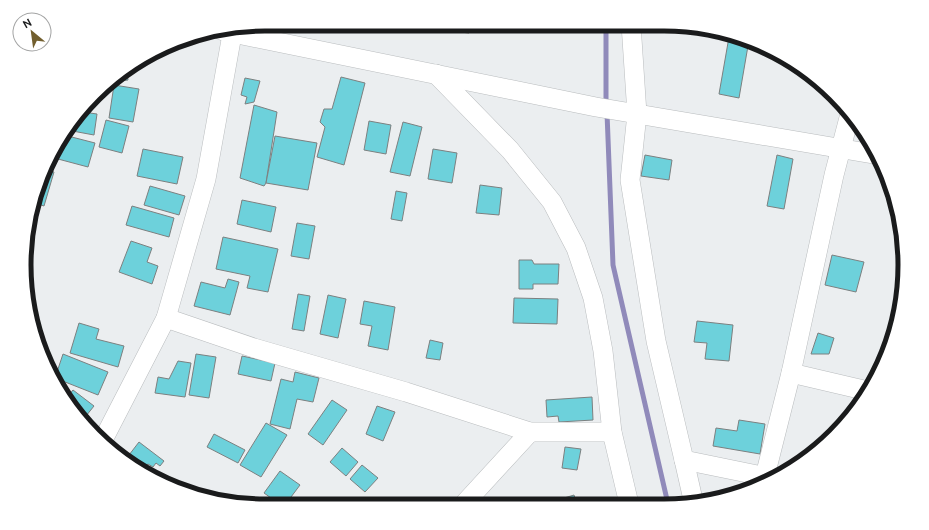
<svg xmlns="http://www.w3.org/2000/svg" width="929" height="530" viewBox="0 0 929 530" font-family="Ubuntu,sans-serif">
<rect width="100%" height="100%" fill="#ebeef0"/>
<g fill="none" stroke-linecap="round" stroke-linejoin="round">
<g stroke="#908aba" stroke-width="5">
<polyline points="606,24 606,105"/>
<polyline points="607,113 613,265 668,504"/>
</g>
</g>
<g fill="#6dd1db" stroke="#7c8080">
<polygon points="453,24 470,24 469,33 452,31"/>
<polygon points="729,37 749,40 739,98 719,94"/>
<polygon points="127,69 128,80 111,82 118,74"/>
<polygon points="341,77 365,83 344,165 317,157 325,127 320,122 324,109 332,109"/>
<polygon points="245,78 260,81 254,102 245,104 247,97 241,95"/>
<polygon points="114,85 139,89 133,122 109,118"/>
<polygon points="254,105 277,112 266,183 264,186 240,178"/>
<polygon points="83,112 97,114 94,135 67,130"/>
<polygon points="106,120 129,126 122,153 99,147"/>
<polygon points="369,121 391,125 386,154 364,150"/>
<polygon points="403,122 422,127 410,176 390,172"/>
<polygon points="64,135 95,143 88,167 58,159"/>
<polygon points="275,136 317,143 308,190 266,183"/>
<polygon points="143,149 183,157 177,184 137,176"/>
<polygon points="433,149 457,153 452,183 428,179"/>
<polygon points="645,155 672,160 669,180 641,176"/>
<polygon points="777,155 793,159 784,209 767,206"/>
<polygon points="47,170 54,172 44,206 32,202"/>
<polygon points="480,185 502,188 499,215 476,213"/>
<polygon points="150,186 185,196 179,215 144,205"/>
<polygon points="396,191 407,193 402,221 391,219"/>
<polygon points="242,200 276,207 271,232 237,224"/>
<polygon points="132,206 174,218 169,237 126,225"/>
<polygon points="297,223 315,226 309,259 291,256"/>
<polygon points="223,237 278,249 268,292 247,288 250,276 216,269"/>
<polygon points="131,241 152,248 147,262 158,266 152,284 119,272"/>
<polygon points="832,255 864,262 856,292 825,285"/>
<polygon points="519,260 532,260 534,264 559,264 558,284 533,284 533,289 519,289"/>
<polygon points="228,279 239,282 230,315 194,306 201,282 225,288"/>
<polygon points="298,294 310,296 304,331 292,329"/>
<polygon points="328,295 346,299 338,338 320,334"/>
<polygon points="514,298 558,299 557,324 513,323"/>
<polygon points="364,301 395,307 388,350 368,346 372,326 360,324"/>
<polygon points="697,321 733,325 729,361 705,359 707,343 694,342"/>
<polygon points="79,323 99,329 96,339 124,346 118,367 70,353"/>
<polygon points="818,333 834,338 829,354 811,354"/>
<polygon points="430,340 443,343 440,360 426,358"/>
<polygon points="63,354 108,372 98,395 55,378"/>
<polygon points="196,354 216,357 209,398 189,395"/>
<polygon points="242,356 275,363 271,381 238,374"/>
<polygon points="178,361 191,363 185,397 155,393 158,377 169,379"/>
<polygon points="295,372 319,378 313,402 297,399 290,429 270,424 281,379 293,382"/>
<polygon points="73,390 94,406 82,421 67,397"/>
<polygon points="592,397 593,420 559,422 558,416 547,417 546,400"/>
<polygon points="332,400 347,410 323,445 308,434"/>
<polygon points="377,406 395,412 383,441 366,434"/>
<polygon points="739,420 765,424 760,454 713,446 716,428 737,431"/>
<polygon points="266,423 287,435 261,477 240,465"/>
<polygon points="214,434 245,450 238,463 207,447"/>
<polygon points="139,442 164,461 160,466 156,463 153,467 148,464 144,467 129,455"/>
<polygon points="565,447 581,449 577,470 562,468"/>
<polygon points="342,448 358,462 346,476 330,462"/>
<polygon points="362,465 378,478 365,492 350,479"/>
<polygon points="148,468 173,487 144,474"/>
<polygon points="280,471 300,485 285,505 281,505 264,493"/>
<polygon points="574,495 577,504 552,504 551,502"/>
</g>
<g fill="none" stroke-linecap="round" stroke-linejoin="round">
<g stroke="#b9bcbe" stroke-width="20">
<g id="minor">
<polyline points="631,24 637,114 630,180 656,341 684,460 772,478"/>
<polyline points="223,31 596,107 873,154"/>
<polyline points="436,74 510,150 552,202 576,248 593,298 603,351 612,432 629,504"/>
<polyline points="166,318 254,348 406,392 530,432 612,432"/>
<polyline points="791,373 868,391"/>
<polyline points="103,440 166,318 206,179 233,29"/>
<polyline points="684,460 694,504"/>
<polyline points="765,476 791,373 834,175 850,114"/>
<polyline points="463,505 530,432"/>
</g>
</g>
<use href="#minor" stroke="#fff" stroke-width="19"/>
</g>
<path d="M0 0H929V530H0ZM265 31H664A234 234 0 0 1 898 265V265A234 234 0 0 1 664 499H265A234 234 0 0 1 31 265V265A234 234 0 0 1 265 31Z" fill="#fff" fill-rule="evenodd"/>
<path fill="none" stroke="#1a1b1c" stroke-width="5" d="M265 31H664A234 234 0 0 1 898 265V265A234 234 0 0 1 664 499H265A234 234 0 0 1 31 265V265A234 234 0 0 1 265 31Z"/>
<g transform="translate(32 32) rotate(331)"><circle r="19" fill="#ffffff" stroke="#a3a4a4"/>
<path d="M0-3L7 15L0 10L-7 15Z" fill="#725f2e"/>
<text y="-6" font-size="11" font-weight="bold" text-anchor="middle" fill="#1a1b1c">N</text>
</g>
</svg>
